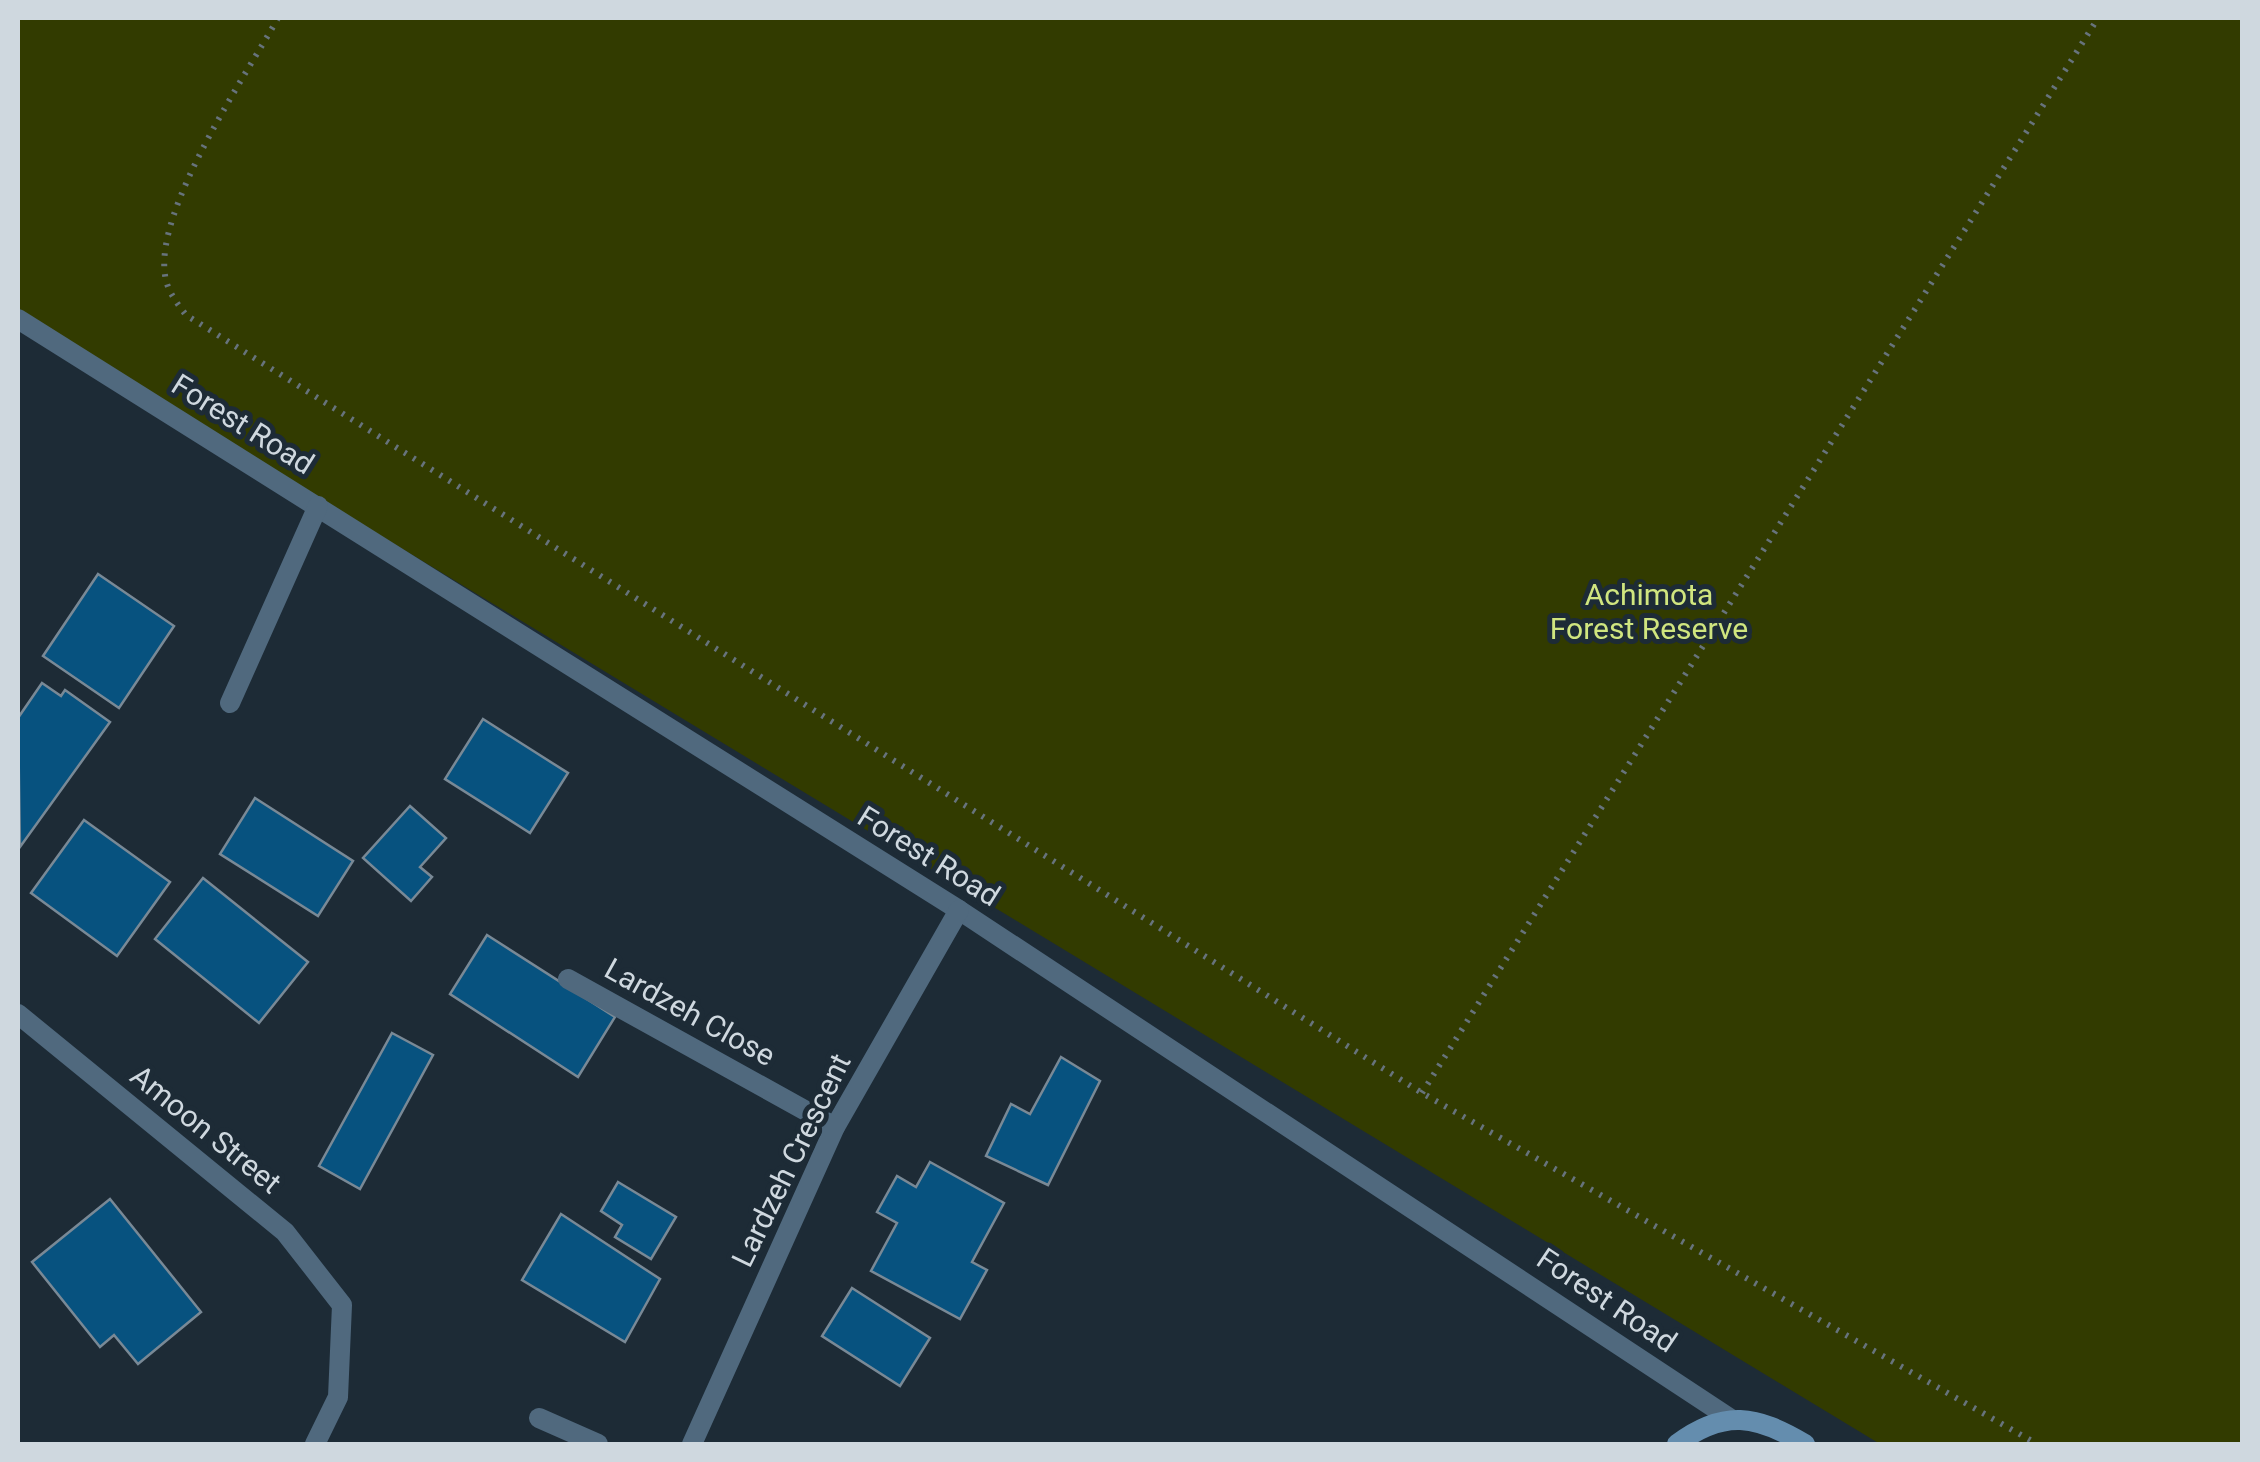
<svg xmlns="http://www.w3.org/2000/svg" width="2260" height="1462" viewBox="0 0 2260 1462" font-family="Roboto,sans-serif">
<rect width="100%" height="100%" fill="#1d2b36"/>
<polygon fill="#323b00" points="18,18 2242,18 2242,1444 1880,1444 18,316"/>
<g fill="#07527f" stroke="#798996" stroke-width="2.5">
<polygon points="98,574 174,626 119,708 43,656"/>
<polygon points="42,683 61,696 65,690 110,722 20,847 18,718"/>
<polygon points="483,719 568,773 530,833 445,779"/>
<polygon points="255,798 353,861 318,916 220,854"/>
<polygon points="410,806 446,838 420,867 432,877 411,901 363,858"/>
<polygon points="84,820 170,882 117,956 31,893"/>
<polygon points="203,878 308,962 259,1023 155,939"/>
<polygon points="487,935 615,1017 578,1077 450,994"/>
<polygon points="392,1033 433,1055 360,1189 319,1166"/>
<polygon points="1061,1057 1100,1081 1048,1185 986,1156 1011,1104 1030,1114"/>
<polygon points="930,1162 1004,1203 972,1262 987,1270 960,1319 871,1271 897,1223 877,1212 897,1176 916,1187"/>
<polygon points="618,1182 676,1217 651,1259 615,1237 622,1225 601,1211"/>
<polygon points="110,1199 201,1312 138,1364 114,1335 100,1347 32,1262"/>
<polygon points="561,1214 660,1279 625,1342 522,1280"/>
<polygon points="852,1288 930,1338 900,1386 822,1336"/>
</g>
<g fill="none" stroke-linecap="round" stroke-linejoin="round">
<g stroke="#67737c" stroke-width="6" stroke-dasharray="2.5 8" stroke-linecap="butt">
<path d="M278,18c-33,59 -123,190 -113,257 2,16 12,28 21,40l1236,778 615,351"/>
<polyline points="1422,1093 2098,18"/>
</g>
<polyline stroke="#50697e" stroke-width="20" points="539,1418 598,1444"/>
<g stroke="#50697e" stroke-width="20">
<polyline points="18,319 959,910 1731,1419"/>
<polyline points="230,703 318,506"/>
<polyline points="568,979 835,1127"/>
<polyline points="18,1014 285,1232 342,1305 338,1397 315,1444"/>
<polyline points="692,1444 835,1127 959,910"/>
</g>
<path stroke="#648dae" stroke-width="20" d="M1677,1444c47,-35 79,-29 128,0"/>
</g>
<g text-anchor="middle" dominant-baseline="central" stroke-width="10" stroke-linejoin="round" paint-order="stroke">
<g font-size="30" fill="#cfd8df" stroke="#1d2b36">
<text transform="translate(243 424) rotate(32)">Forest Road</text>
<text transform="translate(929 856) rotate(32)">Forest Road</text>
<text transform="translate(690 1012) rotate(29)">Lardzeh Close</text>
<text transform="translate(206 1129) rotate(39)">Amoon Street</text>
<text transform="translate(791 1160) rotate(-64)">Lardzeh Crescent</text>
<text transform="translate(1607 1300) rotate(34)">Forest Road</text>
</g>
<g font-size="30" fill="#d0e57f" stroke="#1d2b36">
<text x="1649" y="594">Achimota<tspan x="1649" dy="34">Forest Reserve</tspan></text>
</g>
</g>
<rect width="2260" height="1462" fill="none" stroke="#cfd8df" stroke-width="40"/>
</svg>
